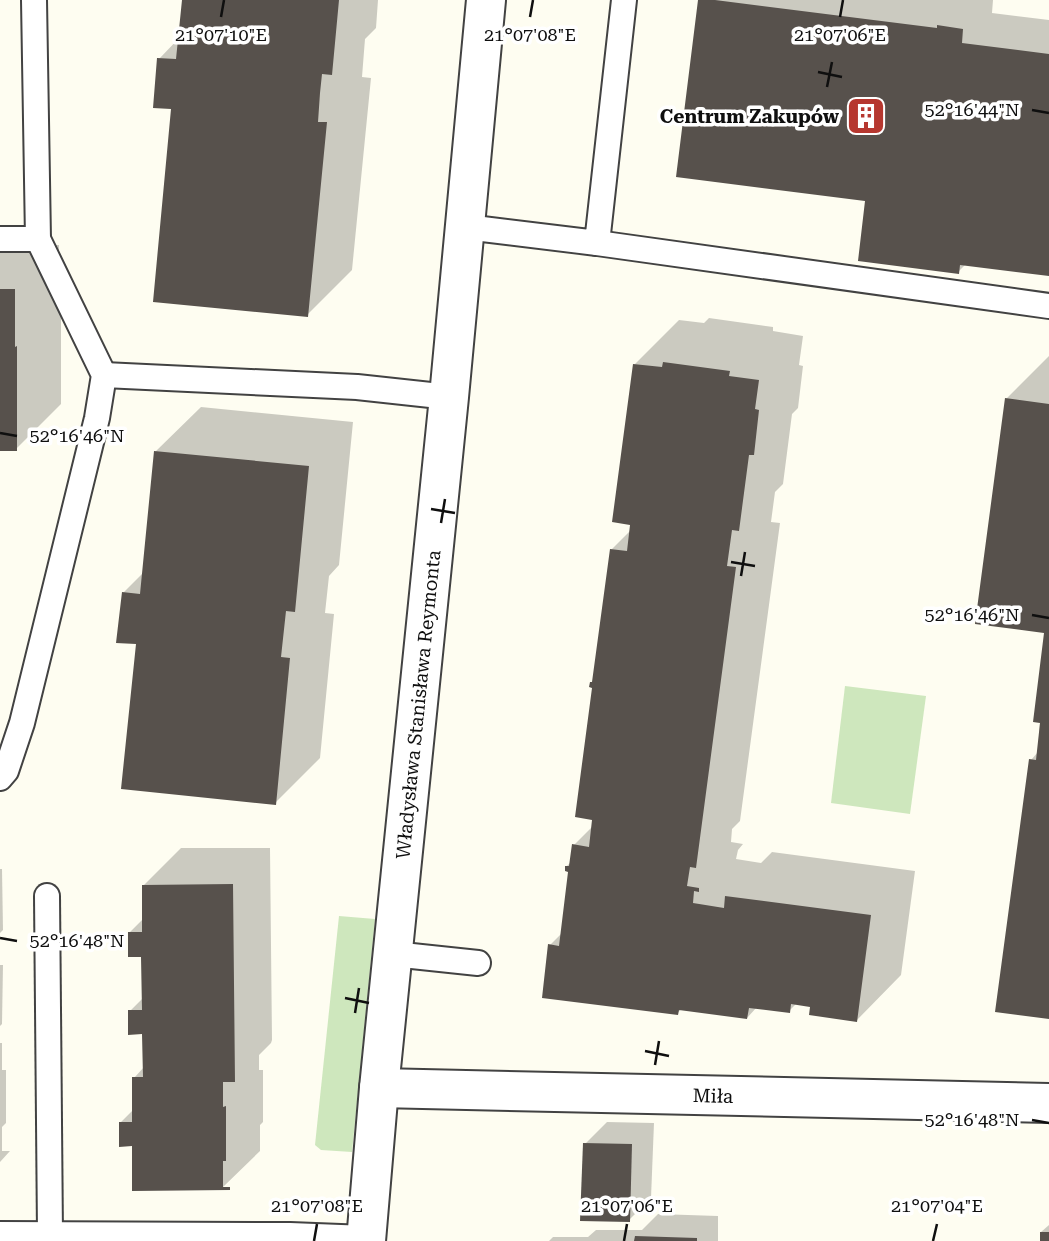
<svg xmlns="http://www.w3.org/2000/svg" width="1049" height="1241" viewBox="0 0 1049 1241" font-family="'Roboto Serif',serif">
<rect width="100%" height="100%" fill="#fefdf1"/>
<g fill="#cee7bd">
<polygon points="845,686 926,696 910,814 831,803"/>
<polygon points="339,916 375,919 352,1152 321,1150 315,1145"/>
</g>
<g fill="#0003">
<polygon points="184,0 378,0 376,28 365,39 362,77 371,78 352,270 307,315 173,108 159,59 180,37"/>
<polygon points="700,0 993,0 992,13 1049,20 1049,274 966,264 958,272"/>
<polygon points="0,245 59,245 59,303 61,303 61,404 16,449 0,449"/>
<polygon points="709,318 773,327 773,331 803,336 799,365 803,366 798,408 792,414 783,484 775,492 771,522 780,523 740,821 732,829 731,842 743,844 738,850 736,859 761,863 772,852 915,871 901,975 857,1020 812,1005 797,1003 789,1011 757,1007 747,1018 682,1009 677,1013 550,945 562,933 570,870 567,866 571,862 574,845 594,825 594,686 591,683 594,679 611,550 631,530 634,365 679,320 704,323"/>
<polygon points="1049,356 1049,1018 1031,760 1038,752 1046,631 1006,399"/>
<polygon points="201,407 353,422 339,565 329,576 325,613 334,614 320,758 275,803 138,643 123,593 144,572 156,451"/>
<polygon points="181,848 270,848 272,1040 271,1043 259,1055 259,1070 263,1070 263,1122 260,1125 260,1151 222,1188 134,1144 120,1123 134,1109 134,1078 144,1067 144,1033 130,1011 144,997 143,955 129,933 144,918 144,885"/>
<polygon points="0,869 2,869 3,930 0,933"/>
<polygon points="0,965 3,965 2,1024 0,1026"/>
<polygon points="0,1043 2,1043 2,1070 6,1070 6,1123 2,1127 2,1151 10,1151 0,1162"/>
<polygon points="607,1122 654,1123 651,1198 629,1220 585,1144"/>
<polygon points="658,1214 718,1216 718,1241 549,1241 553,1237 588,1237 596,1230 642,1230"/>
<polygon points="1049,1225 1049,1241 1041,1241 1041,1232"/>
</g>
<g fill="#57514c">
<polygon points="182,0 339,0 332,75 322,74 320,93 318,122 327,122 308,317 153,302 171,109 153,108 157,58 176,59"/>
<polygon points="698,0 715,0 937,28 937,25 963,29 962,43 1049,54 1049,276 960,265 959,274 858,261 865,201 676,177"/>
<polygon points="0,289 15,289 15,347 17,346 17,451 0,451"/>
<polygon points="663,362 730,371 729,376 759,380 755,409 759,410 754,455 749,455 739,531 732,530 727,566 736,567 696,868 690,867 687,886 699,888 699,892 694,891 693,903 724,908 725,896 871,915 857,1022 809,1015 810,1007 791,1004 790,1013 749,1008 747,1019 679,1010 678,1015 542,998 548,944 559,946 568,872 565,871 565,866 569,866 572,844 589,847 592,820 575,817 592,688 589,687 590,682 592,682 610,549 627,551 630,525 612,522 633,364 662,367"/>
<polygon points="1005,398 1049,404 1049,1019 995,1012 1029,759 1036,760 1040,723 1033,722 1044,633 975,624"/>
<polygon points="154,451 309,466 295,612 286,611 281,657 290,658 276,805 121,789 136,644 116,643 122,592 140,594"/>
<polygon points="233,884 235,1082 223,1082 223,1107 226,1106 226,1161 223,1161 223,1187 230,1187 230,1190 132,1191 132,1146 119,1147 119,1122 132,1122 132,1077 143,1077 142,1034 128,1035 128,1010 142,1010 141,957 128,957 128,932 142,932 142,885"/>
<polygon points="583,1143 632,1144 630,1222 580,1221"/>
<rect x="1040" y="1232" width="9" height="9"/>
<polygon points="635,1236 697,1238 697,1241 634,1241"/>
</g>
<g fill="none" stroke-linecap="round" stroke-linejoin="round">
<g stroke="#424242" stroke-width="28">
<g id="lane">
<polyline points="466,227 597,243 624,0"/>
<polyline points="0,239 38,239"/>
<polyline points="597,243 1049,306"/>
<polyline points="104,375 357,387 449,397"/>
<polyline points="0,778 6,771 22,723 97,418 104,375 38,239 34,0"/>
<polyline points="47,896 50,1234"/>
<polyline points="393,954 478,963"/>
<polyline points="0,1234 290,1235 366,1238"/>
</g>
</g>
<g stroke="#424242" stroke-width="42">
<g id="street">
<path id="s1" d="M379,1088l670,15"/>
<path id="s2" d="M366,1241l13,-153 70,-691 37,-397"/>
</g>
</g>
<use href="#lane" stroke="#fff" stroke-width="24"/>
<use href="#street" stroke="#fff" stroke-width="38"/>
</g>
<path fill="none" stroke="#0f0f0f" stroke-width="2.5" d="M221,17l3,-17M530,17l3,-17M840,17l3,-17M818,72l24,5M827,87l5,-25M1032,110l17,3M0,433l17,3M431,509l24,4M441,523l4,-24M731,562l24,4M741,576l4,-24M1032,615l17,3M0,938l17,3M345,998l24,5M355,1013l4,-25M645,1051l24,5M655,1065l4,-24M1032,1120l17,3M314,1241l3,-17M624,1241l3,-17M933,1241l4,-17"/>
<defs>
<g id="building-square" transform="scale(2.0125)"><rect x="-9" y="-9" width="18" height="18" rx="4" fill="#b6372f" stroke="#fff"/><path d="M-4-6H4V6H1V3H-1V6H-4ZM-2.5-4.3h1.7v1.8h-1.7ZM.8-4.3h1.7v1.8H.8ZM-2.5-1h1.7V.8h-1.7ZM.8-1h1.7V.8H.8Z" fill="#fff"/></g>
</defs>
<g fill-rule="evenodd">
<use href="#building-square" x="866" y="116"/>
</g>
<g text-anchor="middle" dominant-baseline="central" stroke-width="7" stroke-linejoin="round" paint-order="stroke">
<g font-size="19" font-weight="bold" fill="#0f0f0f" stroke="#fff" text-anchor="end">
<text x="839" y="116">Centrum Zakupów</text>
</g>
<g font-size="19" fill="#0f0f0f" stroke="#fff">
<text stroke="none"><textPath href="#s2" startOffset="539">Władysława Stanisława Reymonta</textPath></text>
<text stroke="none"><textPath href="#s1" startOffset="334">Miła</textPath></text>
</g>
</g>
<g font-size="18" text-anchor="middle" fill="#0f0f0f" stroke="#fff" stroke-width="7" stroke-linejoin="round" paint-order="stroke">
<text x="221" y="41">21°07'10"E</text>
<text x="530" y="41">21°07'08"E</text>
<text x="840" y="41">21°07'06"E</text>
<text x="972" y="116">52°16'44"N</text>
<text x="77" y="442">52°16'46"N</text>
<text x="972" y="621">52°16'46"N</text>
<text x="77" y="947">52°16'48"N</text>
<text x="972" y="1126">52°16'48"N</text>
<text x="317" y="1212">21°07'08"E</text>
<text x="627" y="1212">21°07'06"E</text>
<text x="937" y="1212">21°07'04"E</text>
</g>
</svg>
